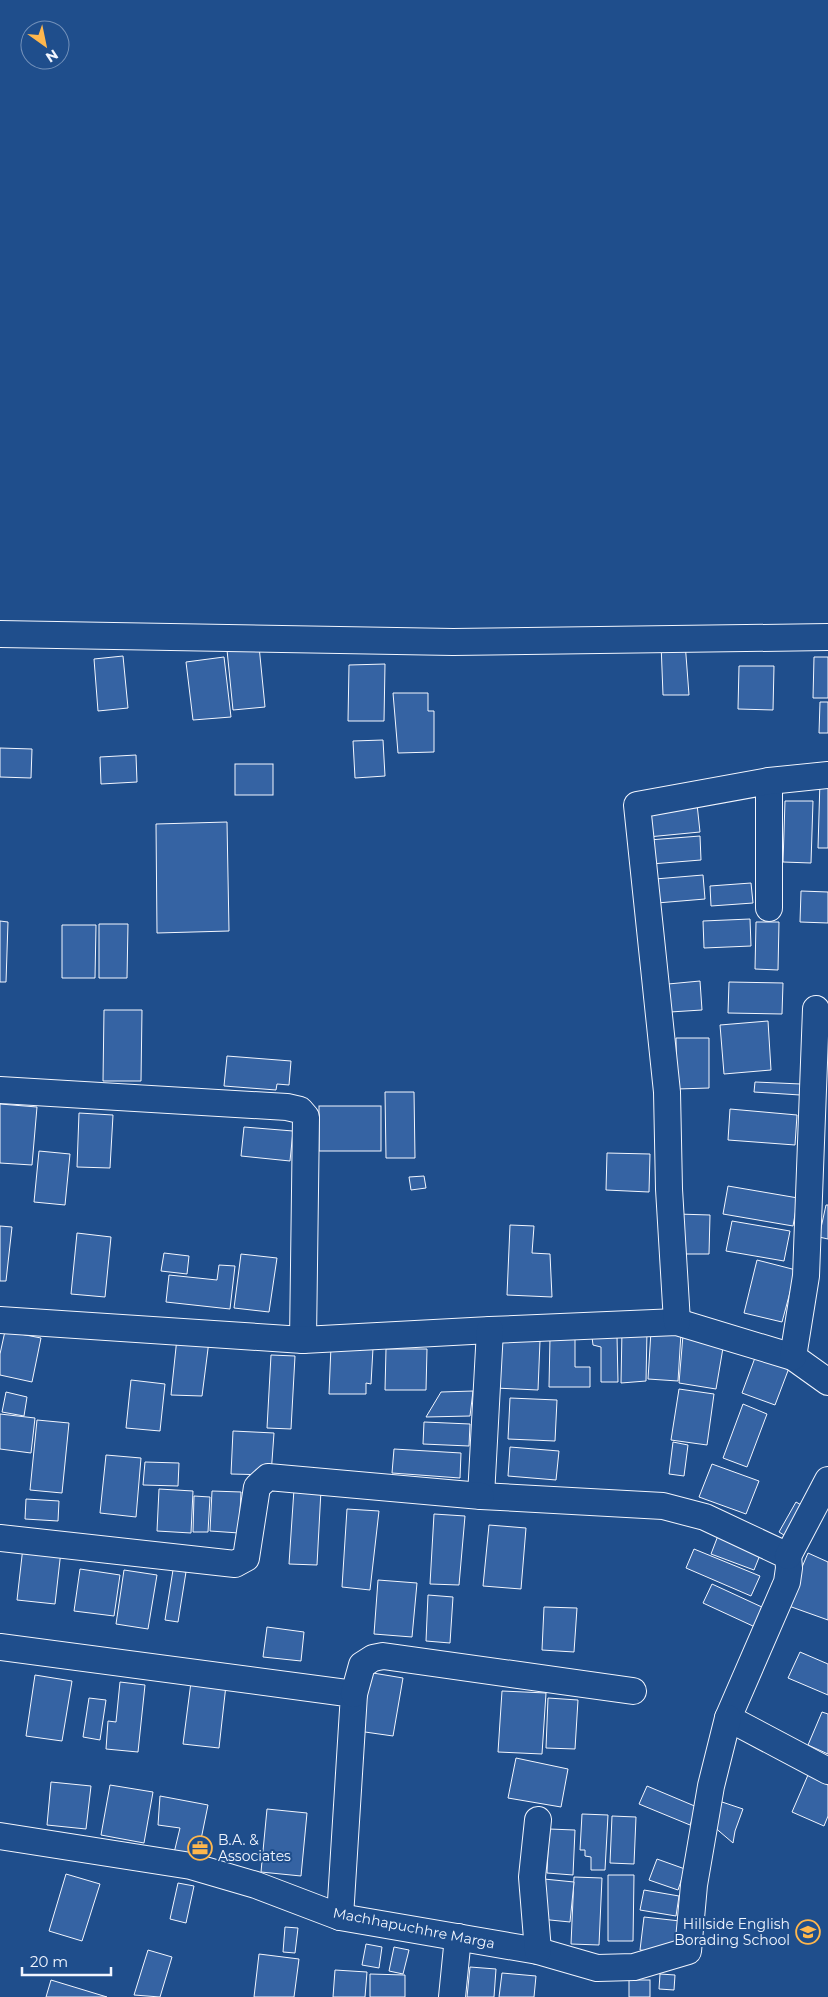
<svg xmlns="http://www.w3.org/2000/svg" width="828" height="1997" viewBox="0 0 828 1997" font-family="Montserrat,sans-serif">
<rect width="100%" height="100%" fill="#1f4e8c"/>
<g fill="#3563a3" stroke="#f2f6ff">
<polygon points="685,642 689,695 663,695 661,643"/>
<polygon points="259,646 265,707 233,710 227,650"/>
<polygon points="123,656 128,708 98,711 94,659"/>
<polygon points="224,657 231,717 193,720 186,662"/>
<polygon points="814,657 828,657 828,698 813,698"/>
<polygon points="385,664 384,721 348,721 349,665"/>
<polygon points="739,666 774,666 773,710 738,709"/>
<polygon points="393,693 428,693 428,711 434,711 434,752 398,753"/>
<polygon points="820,702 828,702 828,733 819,733"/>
<polygon points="383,740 385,776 355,778 353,741"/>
<polygon points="0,748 32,749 31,778 0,777"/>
<polygon points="136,755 137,782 101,784 100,757"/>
<rect x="235" y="764" width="38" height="31"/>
<polygon points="820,780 828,780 828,848 818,848"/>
<polygon points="785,801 813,801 811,863 783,862"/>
<polygon points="697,804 700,832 648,837 646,808"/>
<polygon points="227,822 229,931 157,933 156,824"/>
<polygon points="700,836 701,860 651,864 649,840"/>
<polygon points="703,875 705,899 657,903 655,879"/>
<polygon points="751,883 753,903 711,906 710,886"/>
<polygon points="801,891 828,892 828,923 800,922"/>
<polygon points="750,919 751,946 704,948 703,921"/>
<polygon points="0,921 8,922 6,982 0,982"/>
<polygon points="756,922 779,922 778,970 755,969"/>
<polygon points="99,924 128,924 127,978 99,978"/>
<polygon points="62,925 96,925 95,978 62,978"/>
<polygon points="700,981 702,1010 670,1012 668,984"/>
<polygon points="729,982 783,983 782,1014 728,1013"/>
<polygon points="104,1010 142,1010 141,1081 103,1081"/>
<polygon points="768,1021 771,1070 724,1074 720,1025"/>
<polygon points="676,1038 709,1038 709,1088 677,1089"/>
<polygon points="227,1056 291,1061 289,1085 277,1084 276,1090 224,1086"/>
<polygon points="755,1082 801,1084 800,1095 754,1092"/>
<polygon points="385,1092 414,1092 415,1158 386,1158"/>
<polygon points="0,1104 37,1107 32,1165 0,1163"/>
<rect x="319" y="1106" width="62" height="45"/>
<polygon points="730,1109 797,1115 795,1145 728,1140"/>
<polygon points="79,1113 113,1115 110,1168 77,1167"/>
<polygon points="244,1127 293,1131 290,1161 241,1156"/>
<polygon points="39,1151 70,1154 65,1205 34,1202"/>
<polygon points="607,1153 650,1154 649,1192 606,1190"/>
<polygon points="424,1176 426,1188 411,1190 409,1177"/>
<polygon points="728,1186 798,1198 793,1226 723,1214"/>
<polygon points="826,1205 828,1205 828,1239 819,1237"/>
<polygon points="677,1214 710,1215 709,1254 675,1254"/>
<polygon points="732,1221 790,1231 784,1261 726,1251"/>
<polygon points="510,1225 534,1226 532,1253 550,1254 552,1297 507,1295"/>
<polygon points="0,1226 12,1227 6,1281 0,1281"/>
<polygon points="77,1233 111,1237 105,1297 71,1294"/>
<polygon points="164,1253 189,1256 187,1274 161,1271"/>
<polygon points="241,1254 277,1258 269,1312 234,1308"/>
<polygon points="757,1260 796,1270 782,1322 744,1313"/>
<polygon points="219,1265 235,1266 230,1309 166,1302 169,1275 217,1280"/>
<polygon points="622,1330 647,1331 646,1381 621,1383"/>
<polygon points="5,1331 41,1338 32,1382 0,1375 0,1354"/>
<polygon points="651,1331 681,1333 678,1381 648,1379"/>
<polygon points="683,1335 724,1342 716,1389 679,1383"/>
<polygon points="617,1336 618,1382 601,1382 601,1347 593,1345 592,1337"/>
<polygon points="177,1338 209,1341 202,1396 171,1395"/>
<polygon points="550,1338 575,1338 575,1367 590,1367 590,1387 549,1387"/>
<polygon points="498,1339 540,1341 538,1390 495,1388"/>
<polygon points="331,1346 373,1348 371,1384 366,1383 366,1394 329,1394"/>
<polygon points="386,1349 427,1349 426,1390 385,1390"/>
<polygon points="271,1355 295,1356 291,1429 267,1428"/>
<polygon points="756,1355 789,1368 775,1405 742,1393"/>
<polygon points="131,1380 165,1384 160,1431 126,1428"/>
<polygon points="679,1389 714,1394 707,1445 671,1440"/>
<polygon points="473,1391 470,1416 426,1417 441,1392"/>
<polygon points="6,1392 27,1397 24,1416 2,1412"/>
<polygon points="510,1398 557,1400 555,1441 508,1439"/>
<polygon points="743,1404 767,1414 747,1467 723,1458"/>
<polygon points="0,1414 35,1418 31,1453 0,1449"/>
<polygon points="37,1420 69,1423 62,1493 30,1490"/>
<polygon points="424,1422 470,1424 469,1446 423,1444"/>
<polygon points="233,1431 274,1433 271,1475 231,1474"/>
<polygon points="673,1442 688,1445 684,1476 669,1474"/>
<polygon points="510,1447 559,1451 556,1480 508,1476"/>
<polygon points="394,1449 461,1453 460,1478 392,1473"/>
<polygon points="106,1455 141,1458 136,1517 100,1513"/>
<polygon points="145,1462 179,1463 178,1486 143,1485"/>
<polygon points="712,1464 759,1481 746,1514 699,1497"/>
<polygon points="159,1489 193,1491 191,1533 157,1531"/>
<polygon points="294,1489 321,1490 317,1565 289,1564"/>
<polygon points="212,1491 241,1492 239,1533 210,1531"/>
<polygon points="194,1496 210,1497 208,1532 193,1532"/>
<polygon points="26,1499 59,1501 58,1521 25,1519"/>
<polygon points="796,1502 810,1510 792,1540 779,1532"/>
<polygon points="347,1509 379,1511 370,1590 342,1587"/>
<polygon points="434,1514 465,1516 459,1585 430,1584"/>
<polygon points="489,1525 526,1528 521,1589 483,1586"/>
<polygon points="719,1533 762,1550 754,1570 711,1554"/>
<polygon points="23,1547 61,1551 55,1604 17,1600"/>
<polygon points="694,1549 760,1576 751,1596 686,1568"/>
<polygon points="808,1553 828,1562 828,1620 786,1605"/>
<polygon points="80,1569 120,1575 114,1616 74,1611"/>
<polygon points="124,1570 157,1575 148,1629 116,1624"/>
<polygon points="173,1570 186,1572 178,1622 165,1620"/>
<polygon points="378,1580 417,1583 412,1637 374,1634"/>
<polygon points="712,1584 764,1608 755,1627 703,1603"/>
<polygon points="428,1595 453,1597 450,1643 426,1641"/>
<polygon points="544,1607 577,1608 574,1652 542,1650"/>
<polygon points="267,1627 304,1632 301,1661 263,1657"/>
<polygon points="800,1652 828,1664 828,1695 788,1678"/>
<polygon points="367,1672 403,1678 393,1736 358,1731"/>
<polygon points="35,1675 72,1681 62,1741 26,1736"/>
<polygon points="120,1682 145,1685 138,1752 106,1749 108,1721 116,1722"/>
<polygon points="191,1682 226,1685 219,1748 183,1744"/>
<polygon points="502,1691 546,1693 542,1754 498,1752"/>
<polygon points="89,1698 106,1700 100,1740 83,1737"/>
<polygon points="548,1698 578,1700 575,1749 546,1748"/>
<polygon points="822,1712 828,1714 828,1754 808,1745"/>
<polygon points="516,1758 568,1769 561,1807 508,1798"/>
<polygon points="808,1775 828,1785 828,1816 824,1826 792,1812"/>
<polygon points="51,1782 91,1786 86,1829 47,1825"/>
<polygon points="110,1785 153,1792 144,1843 101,1835"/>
<polygon points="647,1786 697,1807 690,1825 639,1804"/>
<polygon points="160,1796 208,1805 197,1859 174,1853 180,1828 158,1825"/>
<polygon points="713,1799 743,1809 735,1831 733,1843 706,1820"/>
<polygon points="267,1809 307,1813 301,1876 261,1872"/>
<polygon points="582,1814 608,1815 605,1870 591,1870 591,1857 585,1856 585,1850 580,1850"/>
<polygon points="612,1816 636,1817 634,1864 610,1863"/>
<polygon points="549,1829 575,1830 573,1875 547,1873"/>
<polygon points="657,1859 685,1869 678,1890 649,1880"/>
<polygon points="66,1874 100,1884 82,1941 49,1931"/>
<polygon points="608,1875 634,1875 633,1941 608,1941"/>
<polygon points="574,1877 602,1878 599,1945 571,1944"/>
<polygon points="544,1879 574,1882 570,1922 540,1919"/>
<polygon points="178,1883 194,1886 186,1923 170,1919"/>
<polygon points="644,1890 679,1896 676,1916 640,1910"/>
<polygon points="644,1917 680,1921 676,1954 640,1950"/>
<polygon points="285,1927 298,1928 295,1953 283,1952"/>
<polygon points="366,1944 382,1947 379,1968 362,1965"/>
<polygon points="394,1947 409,1950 403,1974 389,1971"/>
<polygon points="148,1950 172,1957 160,1997 134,1995"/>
<polygon points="259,1954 299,1959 294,1997 254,1997"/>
<polygon points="470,1967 496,1969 494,1997 467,1997"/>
<polygon points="335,1970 367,1972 365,1997 333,1997"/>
<polygon points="502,1973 536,1976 534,1997 499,1997"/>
<polygon points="370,1974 405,1975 405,1997 370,1997"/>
<polygon points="660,1974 675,1975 674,1990 659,1989"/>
<polygon points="51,1980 107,1997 46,1997"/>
<rect x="629" y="1980" width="21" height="17"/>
</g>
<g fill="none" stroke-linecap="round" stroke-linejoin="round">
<g stroke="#f2f6ff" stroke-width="28">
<g id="minor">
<polyline points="0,634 453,642 828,637"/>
<polyline points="769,908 769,781"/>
<polyline points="0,1090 287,1107 300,1110 306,1117 303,1340"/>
<polyline points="0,1320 303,1340 490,1330 677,1322 793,1357 828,1382"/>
<polyline points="677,1322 669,1189 667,1092 637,805 769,781 828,775"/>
<polyline points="490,1330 481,1496 663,1506 705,1517 788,1556 789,1568 787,1582 728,1718 828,1771"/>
<polyline points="793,1357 806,1276 816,1009"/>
<polyline points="0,1538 235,1564 246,1558 257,1487 268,1477 481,1496"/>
<polyline points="788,1556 828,1480"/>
<polyline points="0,1647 354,1694 340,1917"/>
<polyline points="354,1694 362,1665 373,1658 383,1656 633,1691"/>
<polyline points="0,1836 191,1866 256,1885 340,1917 538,1951 597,1968 634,1967 688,1951 694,1885 711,1786 728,1718"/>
<polyline points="538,1951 532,1877 538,1820"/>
<polyline points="452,1997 458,1937"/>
</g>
</g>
<use href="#minor" stroke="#1f4e8c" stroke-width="26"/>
</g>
<defs>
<g id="office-ring" transform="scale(1.25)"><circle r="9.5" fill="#1f4e8c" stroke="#ffb74d" stroke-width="1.5"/><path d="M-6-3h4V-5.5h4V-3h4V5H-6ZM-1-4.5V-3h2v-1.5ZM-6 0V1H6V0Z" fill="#ffb74d"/></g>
<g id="school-ring" transform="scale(1.25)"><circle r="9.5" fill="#1f4e8c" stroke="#ffb74d" stroke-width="1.5"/><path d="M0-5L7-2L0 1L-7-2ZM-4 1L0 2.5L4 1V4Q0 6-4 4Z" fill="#ffb74d"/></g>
</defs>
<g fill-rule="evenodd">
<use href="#office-ring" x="200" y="1848"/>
<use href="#school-ring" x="808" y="1932"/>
</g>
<g text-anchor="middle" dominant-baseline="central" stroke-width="4" stroke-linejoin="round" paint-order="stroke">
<g font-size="14" fill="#f2f6ff" stroke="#1f4e8c" text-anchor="start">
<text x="218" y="1840">B.A. &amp;<tspan x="218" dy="16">Associates</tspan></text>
<text x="790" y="1924" text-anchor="end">Hillside English<tspan x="790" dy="16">Borading School</tspan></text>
</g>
<g font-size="14" fill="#f2f6ff" stroke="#1f4e8c">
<text transform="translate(414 1928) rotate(11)">Machhapuchhre Marga</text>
</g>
</g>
<g transform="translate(45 45) rotate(147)"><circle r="24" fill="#1f4e8c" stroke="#7391ba"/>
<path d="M0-4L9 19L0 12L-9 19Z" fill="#ffb74d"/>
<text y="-8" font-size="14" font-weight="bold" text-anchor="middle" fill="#f2f6ff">N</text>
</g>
<path d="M22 1967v8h89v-8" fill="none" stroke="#f2f6ff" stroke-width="2.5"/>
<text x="30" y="1967" font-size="15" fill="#f2f6ff" stroke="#1f4e8c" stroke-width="4" paint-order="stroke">20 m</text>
</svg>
